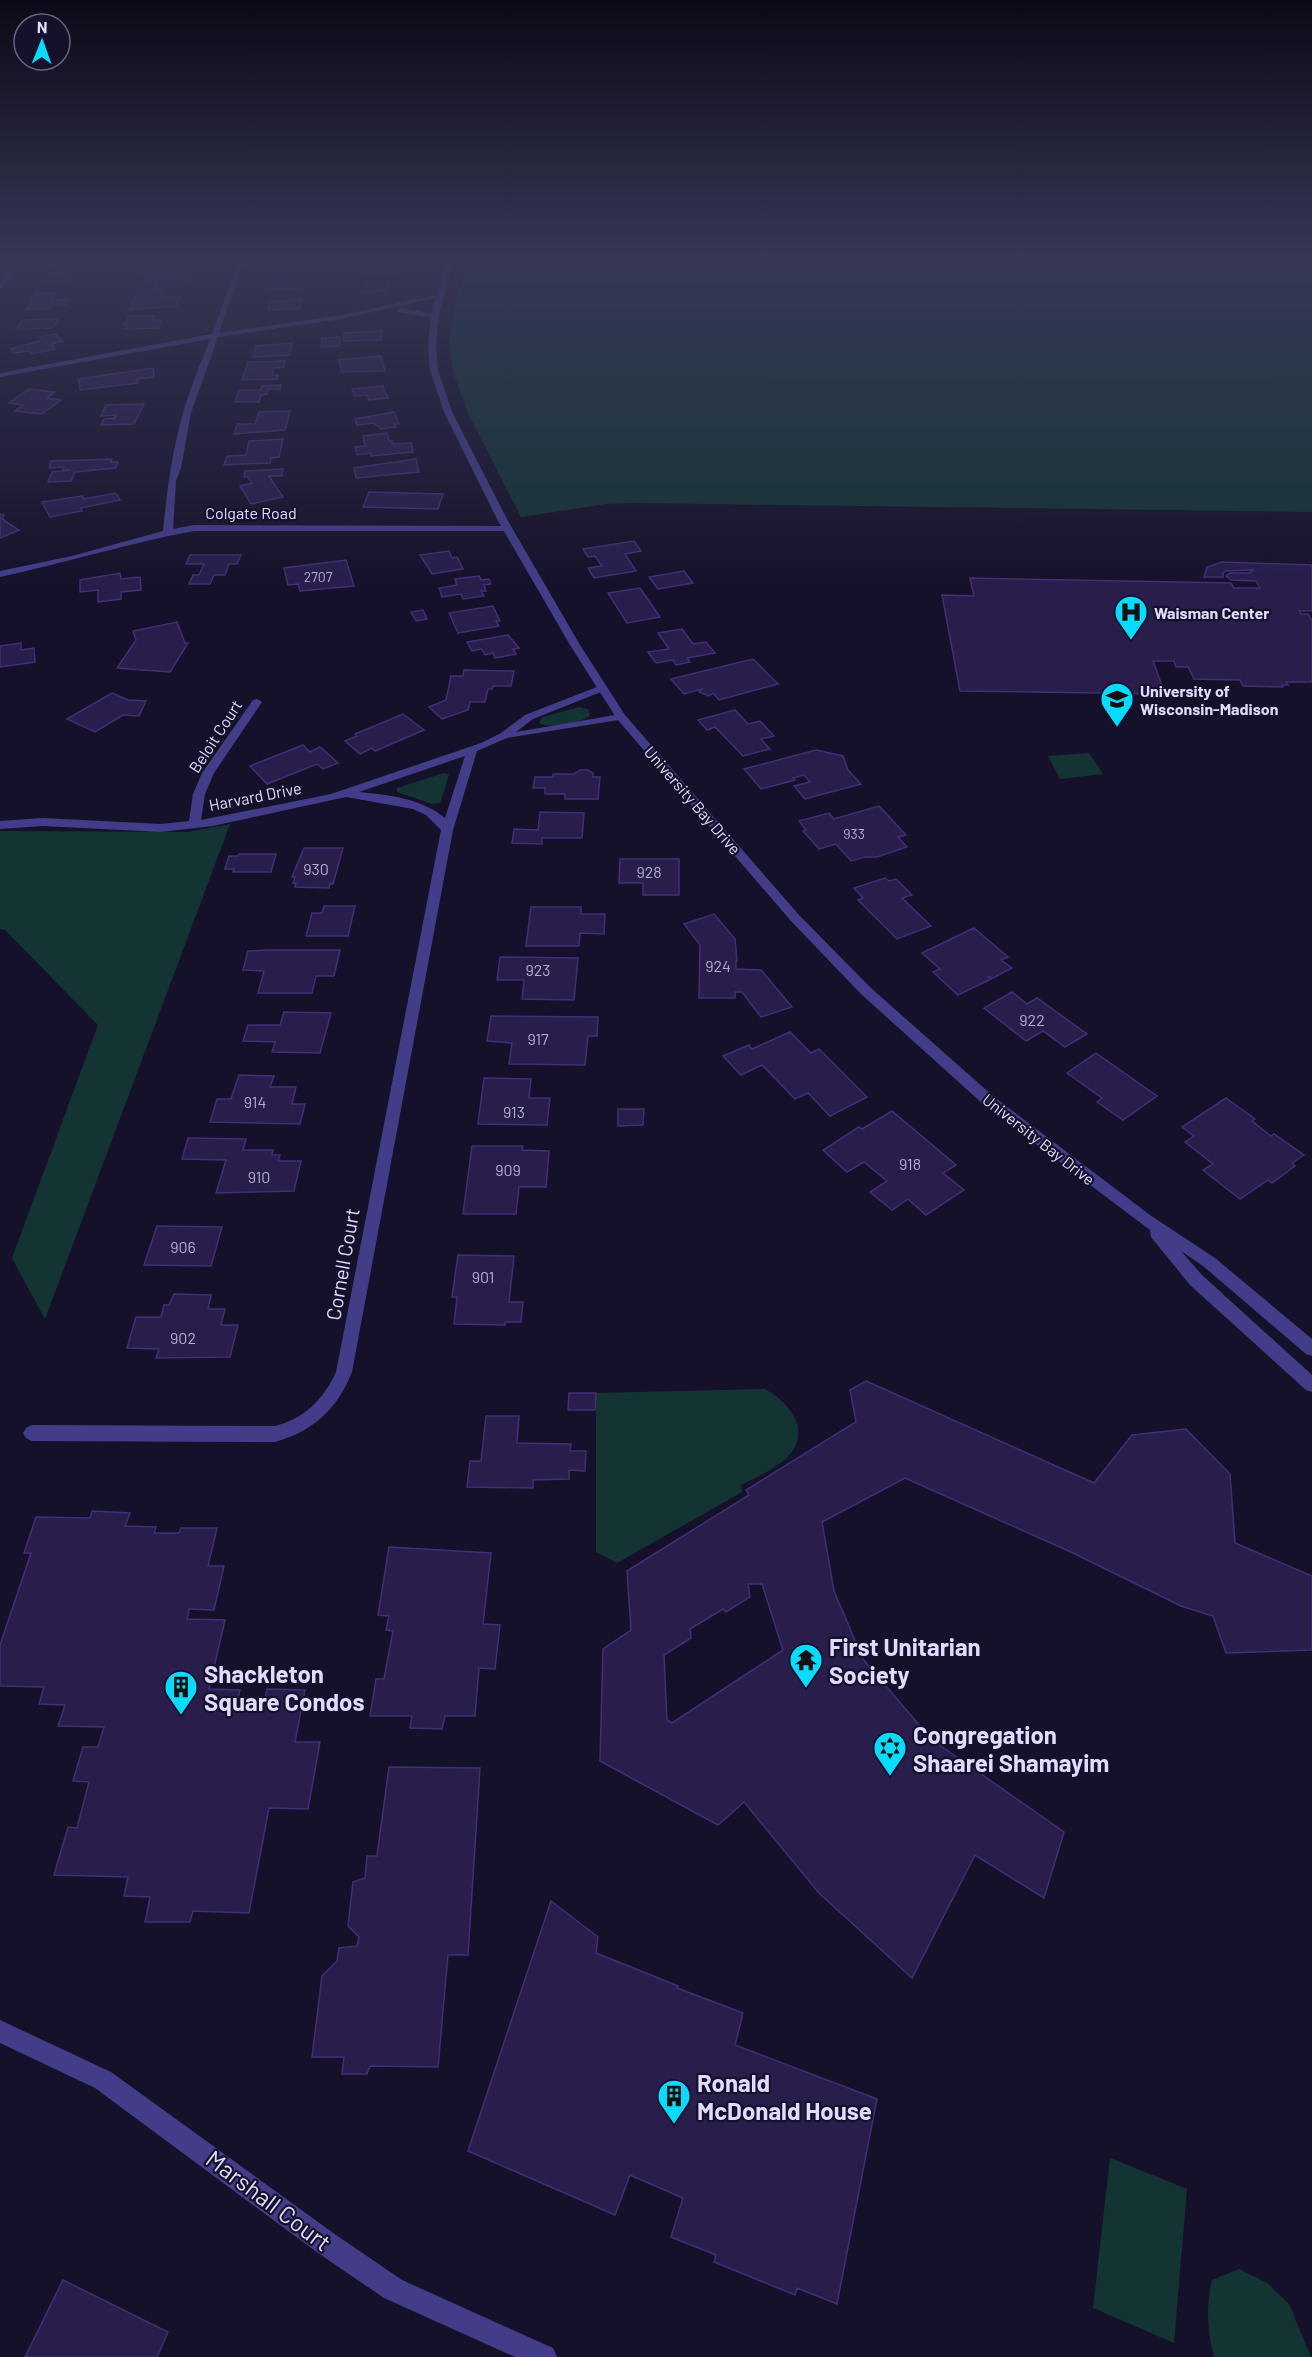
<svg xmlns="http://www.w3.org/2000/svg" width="1312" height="2357" viewBox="0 0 1312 2357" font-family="Barlow,sans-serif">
<rect width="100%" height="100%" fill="#16112a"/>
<g fill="#143434">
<polygon points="468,259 1312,259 1312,512 633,503 606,504 521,517 468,413 453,372 449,341 455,306"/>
<path d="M579,707l9,2 2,7c-11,7 -40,13 -51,7l4,-6z"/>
<polygon points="1089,753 1103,774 1060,779 1048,756"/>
<polygon points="444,773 449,775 440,803 432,804 397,792 397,788"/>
<polygon points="230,824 45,1319 12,1258 98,1025 5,930 0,929 0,831 187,832"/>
<path d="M765,1389c28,15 49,47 18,72 -12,10 -28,17 -42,24l1,7 -125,71 -21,-11v-159z"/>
<polygon points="1110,2158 1187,2189 1174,2343 1093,2308"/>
<path d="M1239,2269l28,14 22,21 22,53h-97c-7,-27 -8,-50 -2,-77z"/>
</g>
<g fill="#281d4b" stroke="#402f77" stroke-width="1.5" fill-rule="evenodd">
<polygon points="57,259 89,259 85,267 53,268"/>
<polygon points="283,259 313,259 307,271 274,272 277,265 281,265"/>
<polygon points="371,265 399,265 409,267 400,273 359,275 361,272 367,272"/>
<polygon points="142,271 159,271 157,275 139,276"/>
<polygon points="45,273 66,273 64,276 73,276 69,282 41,282"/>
<polygon points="159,274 191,274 186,285 154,287 156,282 147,282 149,278 157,277"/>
<polygon points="282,277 299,276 305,277 301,289 270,289 274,280 281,280"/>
<polygon points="366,282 390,283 385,291 360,293"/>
<polygon points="163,289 160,295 164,294 163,297 181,296 176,306 129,310 139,290"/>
<polygon points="54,293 53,300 70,299 67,305 51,305 49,309 26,310 36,294"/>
<polygon points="302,300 300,309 268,310 270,301"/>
<polygon points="129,316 154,316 153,320 162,320 158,328 125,329 128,325 124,325"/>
<polygon points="58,319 53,328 16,329 22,320"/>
<polygon points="382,331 381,340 343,341 344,333"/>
<polygon points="55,334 63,341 52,344 55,349 31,354 28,351 14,353 11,349 42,340 40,337"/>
<polygon points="340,337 339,346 321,347 322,338"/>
<polygon points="292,343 290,355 253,357 256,346"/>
<polygon points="381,356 385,371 342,372 339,360"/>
<polygon points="285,361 284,367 274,368 272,375 278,375 277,379 242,380 248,362"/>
<polygon points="153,368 154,377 137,379 138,383 80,390 79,379"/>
<polygon points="281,385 280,389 268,389 267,394 261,395 259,402 235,402 239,390 261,390 262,386"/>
<polygon points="383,386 388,398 369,400 367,395 354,396 352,389"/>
<polygon points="29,389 55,392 47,398 61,400 42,414 15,411 24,405 9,403"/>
<polygon points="144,404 134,424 101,425 104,419 114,418 116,415 101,416 106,405"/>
<polygon points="290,411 285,430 234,434 237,424 255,424 259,412"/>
<polygon points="394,412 399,424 395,424 396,427 381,429 374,423 357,425 355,419"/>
<polygon points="387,433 389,441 392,441 392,444 411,443 413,452 371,456 371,453 357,455 355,447 365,446 363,436"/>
<polygon points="283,439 279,457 271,458 270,463 224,465 227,456 246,455 249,441"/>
<polygon points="112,459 111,462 118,462 116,468 75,472 71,481 48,482 52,472 71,470 63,470 64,467 49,468 51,461"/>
<polygon points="416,459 419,472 356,478 354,468"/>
<polygon points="283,469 282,476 269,476 283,497 251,504 240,486 252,483 248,477 244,477 245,471"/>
<polygon points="369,492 443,494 438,509 363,507"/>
<polygon points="116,493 120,500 81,508 82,511 50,517 42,502 82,496 84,499"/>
<polygon points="0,514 4,515 2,519 19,530 0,538"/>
<polygon points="634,541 641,551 625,554 636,571 594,578 588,568 602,566 595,556 588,557 583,549"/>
<polygon points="449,551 452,558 457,557 463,569 432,574 420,555"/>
<polygon points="190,555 241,555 237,564 229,564 225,575 214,575 210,584 189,584 193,575 199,575 204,564 186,564"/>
<polygon points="346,560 354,586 300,591 298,584 288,585 284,568"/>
<polygon points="1222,562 1312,565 1312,611 1299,611 1301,614 1308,614 1312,621 1312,682 1286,682 1288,685 1282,685 1283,687 1243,686 1240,680 1194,679 1188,667 1176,667 1174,661 1153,661 1165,694 960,691 942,595 974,596 970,578 1231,583 1234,588 1260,588 1256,581 1231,580 1226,576 1230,573 1250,573 1253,570 1226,571 1223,573 1223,577 1204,577 1207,567"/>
<polygon points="684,571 693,583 658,589 649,577"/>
<polygon points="120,573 121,579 140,577 141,590 121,592 121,599 98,602 98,590 80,592 80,580"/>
<polygon points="479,576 481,580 489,579 491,584 484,585 486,591 481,591 484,596 463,599 461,594 442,597 439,588 457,585 455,579"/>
<polygon points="640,588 660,617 627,623 608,593"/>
<polygon points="493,606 500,621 496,621 499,626 458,633 449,613"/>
<polygon points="423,610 427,619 416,621 411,612"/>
<polygon points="177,622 185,643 188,643 170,672 117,668 136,640 133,631"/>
<polygon points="682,629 693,644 706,642 715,653 687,658 690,662 676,665 673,660 656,663 648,652 669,649 658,633"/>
<polygon points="508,635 519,648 513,649 516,654 495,658 493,653 485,655 482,649 472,651 467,642"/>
<polygon points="21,643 21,650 34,648 35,662 0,667 0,646"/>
<polygon points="753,659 778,684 719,700 713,693 709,696 699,692 702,689 684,694 671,679"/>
<polygon points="464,670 514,671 511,686 493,686 492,689 488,689 485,702 470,702 468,710 442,719 429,707 446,700 451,676 463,676"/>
<polygon points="112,693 128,700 146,701 139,716 123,715 95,732 67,719"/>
<polygon points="735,710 748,724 760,721 774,736 761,739 770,749 743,756 715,727 707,730 698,720"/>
<polygon points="403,714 424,730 375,751 372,748 360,754 345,741 357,736 355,734"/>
<polygon points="303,745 310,752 320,747 338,763 323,769 317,764 267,784 250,766"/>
<polygon points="816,750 843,756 848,770 861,784 805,799 794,786 810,782 804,775 793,778 795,780 761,789 744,769"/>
<polygon points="580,770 587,770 593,773 593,777 600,777 598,799 565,799 565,794 545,794 545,788 533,788 535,777 553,777 553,774 574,774"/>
<polygon points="879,806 906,835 898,837 907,847 877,857 865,857 851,861 836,844 819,849 803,831 806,830 799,821 829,813 834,819"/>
<polygon points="540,812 584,813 582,838 542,838 542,844 512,843 514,829 538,830"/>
<polygon points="304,848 343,848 333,884 330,884 329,888 295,887 296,883 293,883 295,877 292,877"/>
<polygon points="239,854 276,854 271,872 233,872 234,869 225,869 229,856 238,856"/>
<polygon points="620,859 679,859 679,895 643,895 643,883 619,883"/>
<polygon points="885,878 889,881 896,879 912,895 902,898 931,926 897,939 858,900 863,898 854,888"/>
<polygon points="324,906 355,906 348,936 306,936 312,913 322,913"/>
<polygon points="531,907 581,907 581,914 605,914 604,934 580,933 579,946 526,946"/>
<polygon points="714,914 735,939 737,961 736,961 736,969 761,970 792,1007 761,1017 742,992 735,992 735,998 699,998 700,945 684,924"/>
<polygon points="974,928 1008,957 1001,960 1012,968 993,978 989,977 991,979 958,995 933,972 940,969 922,953"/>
<polygon points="270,950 340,950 334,976 316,976 312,993 258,993 264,971 243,970 248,951"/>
<polygon points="500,957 578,958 574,1000 522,999 524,980 497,980"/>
<polygon points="1012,992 1027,1004 1037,998 1087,1034 1065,1047 1043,1031 1026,1041 984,1008"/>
<polygon points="284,1012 331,1013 320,1053 272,1052 275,1042 243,1041 248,1025 280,1025"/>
<polygon points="491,1016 598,1017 597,1036 588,1036 585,1065 509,1064 512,1043 487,1041"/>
<polygon points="790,1032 811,1053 819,1049 867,1097 830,1116 808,1093 795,1099 762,1065 741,1075 723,1056 749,1045 752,1049"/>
<polygon points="1096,1053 1157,1096 1123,1120 1097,1102 1102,1098 1067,1073"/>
<polygon points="239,1075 274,1076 270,1087 296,1087 292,1104 305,1104 300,1124 210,1122 217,1099 231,1099"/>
<polygon points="484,1078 531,1079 529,1098 550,1098 547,1125 478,1124"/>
<polygon points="1226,1098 1255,1119 1252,1121 1271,1136 1274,1134 1304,1155 1292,1163 1295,1166 1272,1183 1268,1180 1240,1199 1203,1170 1213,1164 1185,1142 1194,1136 1182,1127"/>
<polygon points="618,1109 644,1109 643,1125 618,1126"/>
<polygon points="892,1111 956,1165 943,1173 964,1190 926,1215 908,1199 892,1210 870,1192 887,1181 864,1162 847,1172 823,1150 859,1127 862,1129"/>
<polygon points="188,1138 246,1139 243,1150 273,1150 272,1155 280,1155 278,1161 301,1161 294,1191 216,1193 226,1160 182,1159"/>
<polygon points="472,1146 523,1146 522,1150 549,1151 546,1187 519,1187 516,1214 463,1214"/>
<polygon points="157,1226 222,1227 211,1266 144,1265"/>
<polygon points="458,1255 514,1256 509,1302 523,1302 521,1322 505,1322 505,1325 454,1324 457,1297 452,1297"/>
<polygon points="174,1294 211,1295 208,1309 225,1309 221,1325 238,1325 230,1357 156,1358 159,1349 127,1348 136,1317 161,1317 164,1305 169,1305"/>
<path d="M866,1381l228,102 38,-48 54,-6 44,45 5,69 77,33v74l-86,3 -13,-37 -32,-10 -108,-53 -168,-75 -83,44 12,69 29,68 68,80 133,93 -20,66 -69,-43 -63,123 -93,-85 -75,-91 -26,23 -118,-64 3,-112 28,-19 -4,-59 122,-76 -3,-5 110,-68 -6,-32zM748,1584h14l21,66 -111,73 -5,-3 -3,-65 27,-17 -1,-9 33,-20 3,3 24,-15z"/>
<polygon points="569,1393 596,1393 595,1410 568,1410"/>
<polygon points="486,1416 519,1416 517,1443 571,1444 570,1451 586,1451 585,1471 569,1470 569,1479 533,1480 533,1488 467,1487 470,1461 481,1461"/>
<polygon points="92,1511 130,1513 125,1526 156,1527 154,1533 179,1533 181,1528 217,1528 208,1566 224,1566 214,1610 189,1609 187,1619 225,1620 209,1689 240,1690 238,1698 265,1698 267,1689 305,1690 295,1742 320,1742 308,1809 269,1808 249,1913 193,1911 190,1922 145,1922 150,1897 124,1896 128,1877 54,1875 68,1827 77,1828 89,1782 73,1781 83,1747 98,1747 104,1727 58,1726 65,1705 39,1704 44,1687 0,1686 0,1645 31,1553 24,1553 36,1517 90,1518"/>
<polygon points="389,1547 491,1553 483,1624 500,1625 495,1669 479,1668 475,1716 445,1716 442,1729 410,1728 412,1716 370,1716 376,1679 384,1679 393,1631 386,1630 389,1616 378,1615"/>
<polygon points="389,1767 480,1768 468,1955 448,1955 438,2067 370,2066 367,2074 342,2074 344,2057 312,2057 322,1976 337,1961 339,1948 357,1946 359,1937 348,1926 353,1882 365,1878 367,1856 377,1856"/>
<polygon points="551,1901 598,1937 596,1953 678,1986 677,1988 743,2013 735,2045 877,2099 837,2304 797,2288 795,2295 714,2262 716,2255 671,2237 683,2198 630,2175 615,2215 468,2151"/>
<polygon points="63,2280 168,2332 157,2357 25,2357"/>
</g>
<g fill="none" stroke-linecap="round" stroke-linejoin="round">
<g fill="#433d89" fill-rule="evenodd">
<polygon points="16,259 23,259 0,290 0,283"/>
<path d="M239,259h6l-26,74 122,-18 99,-21 4,2 -103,23 -123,18 -27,76 -10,55 -5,13 -3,48 21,-4 314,1 5,3 -2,2h-317c-65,12 -129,32 -194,46v-6l72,-15 91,-25c4,-40 9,-80 20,-118 7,-25 18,-50 27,-74l-210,38v-4l212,-39z"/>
<polygon points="400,308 434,314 438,316 434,318 397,312"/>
<path d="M602,685l4,1v4l-73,29 -17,13 105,-18 5,3 -1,2 -118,19 -30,13 -24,79 -101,542c-15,37 -38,59 -77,70l-243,-1 -6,-3 -3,-5 3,-5 6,-3 243,1c29,-7 49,-27 61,-54l105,-542 -15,-15 -13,-6 -67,-12 -133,29 -52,6 -118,-6 -43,3v-8l43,-3 118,6 28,-3 4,-27 9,-21 51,-73 4,-1 5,3 -48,71 -9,21 -4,26 130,-26 150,-51 20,-10 24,-18zM465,756l-20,62c-24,-20 -57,-23 -86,-26z"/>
<polygon points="0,2020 111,2072 336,2235 402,2280 553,2348 557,2357 515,2357 384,2298 318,2253 95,2088 0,2043"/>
</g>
<polygon fill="#433d89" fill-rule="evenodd" points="448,259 454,259 439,314 436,343 438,370 452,412 508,521 580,645 625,715 799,915 871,988 993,1096 1150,1215 1215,1258 1312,1339 1312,1356 1306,1354 1203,1266 1181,1251 1202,1275 1312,1375 1312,1392 1306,1390 1190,1285 1151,1237 1150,1230 983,1104 861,994 791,921 617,719 570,645 498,521 444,412 430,370 428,343 431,314"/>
</g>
<linearGradient id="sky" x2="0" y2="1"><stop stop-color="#0c0917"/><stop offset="0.44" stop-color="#363855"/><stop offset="1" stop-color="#363855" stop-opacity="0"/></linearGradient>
<rect width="1312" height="589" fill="url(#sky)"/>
<defs>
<g id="hospital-pin" transform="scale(1.725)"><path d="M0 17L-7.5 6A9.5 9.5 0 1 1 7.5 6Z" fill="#08dbfd" stroke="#16112a"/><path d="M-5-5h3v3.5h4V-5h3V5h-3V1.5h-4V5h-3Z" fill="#111"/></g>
<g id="university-pin" transform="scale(1.725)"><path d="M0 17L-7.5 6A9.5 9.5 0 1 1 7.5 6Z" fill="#08dbfd" stroke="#16112a"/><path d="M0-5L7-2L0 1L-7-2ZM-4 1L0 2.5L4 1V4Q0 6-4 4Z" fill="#111"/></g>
<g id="temple-pin" transform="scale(1.725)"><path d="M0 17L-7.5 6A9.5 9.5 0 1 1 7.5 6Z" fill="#08dbfd" stroke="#16112a"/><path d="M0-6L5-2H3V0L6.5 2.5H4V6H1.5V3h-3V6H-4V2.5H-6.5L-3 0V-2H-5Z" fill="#111"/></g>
<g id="building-pin" transform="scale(1.725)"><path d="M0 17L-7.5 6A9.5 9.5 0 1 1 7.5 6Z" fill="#08dbfd" stroke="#16112a"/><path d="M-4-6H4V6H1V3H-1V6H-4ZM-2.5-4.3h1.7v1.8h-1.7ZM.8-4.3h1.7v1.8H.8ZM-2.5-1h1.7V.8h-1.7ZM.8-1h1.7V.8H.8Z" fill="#111"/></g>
<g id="synagogue-pin" transform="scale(1.725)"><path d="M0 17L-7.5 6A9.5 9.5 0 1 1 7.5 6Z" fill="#08dbfd" stroke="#16112a"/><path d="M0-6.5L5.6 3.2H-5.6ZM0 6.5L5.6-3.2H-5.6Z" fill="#111"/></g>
</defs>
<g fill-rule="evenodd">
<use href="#hospital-pin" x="1131" y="612"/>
<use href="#university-pin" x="1117" y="699"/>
<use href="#temple-pin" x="806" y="1660"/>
<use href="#building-pin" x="181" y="1687"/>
<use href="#synagogue-pin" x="890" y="1748"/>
<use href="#building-pin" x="674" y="2096"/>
</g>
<g text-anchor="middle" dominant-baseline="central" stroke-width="4.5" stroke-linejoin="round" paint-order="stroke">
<g font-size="14" fill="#b2acd2">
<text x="318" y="576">2707</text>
<text x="854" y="833">933</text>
</g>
<g font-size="16" fill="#e0dbff" stroke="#16112a">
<text x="251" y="512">Colgate Road</text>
<text transform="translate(215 736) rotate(-57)">Beloit Court</text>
<text transform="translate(255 796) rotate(-11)">Harvard Drive</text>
<text transform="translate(693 800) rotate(49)">University Bay Drive</text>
<text transform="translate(1039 1139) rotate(38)">University Bay Drive</text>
</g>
<g font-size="16" font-weight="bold" fill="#e0dbff" stroke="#16112a" text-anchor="start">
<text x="1154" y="612">Waisman Center</text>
<text x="1140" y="690">University of<tspan x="1140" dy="18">Wisconsin-Madison</tspan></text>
</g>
<g font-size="16" fill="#b2acd2">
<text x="316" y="868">930</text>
<text x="649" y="871">928</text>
<text x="718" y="965">924</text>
<text x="538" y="969">923</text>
<text x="1032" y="1019">922</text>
<text x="538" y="1038">917</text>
<text x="255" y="1101">914</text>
<text x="514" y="1111">913</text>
<text x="910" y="1163">918</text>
<text x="508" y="1169">909</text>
<text x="259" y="1176">910</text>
<text x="183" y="1246">906</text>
<text x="483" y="1276">901</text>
<text x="183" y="1337">902</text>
</g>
<g font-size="20" fill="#e0dbff" stroke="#16112a">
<text transform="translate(342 1264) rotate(-80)">Cornell Court</text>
</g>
<g font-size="24" font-weight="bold" fill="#e0dbff" stroke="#16112a" text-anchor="start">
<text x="829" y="1646">First Unitarian<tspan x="829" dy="28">Society</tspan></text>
<text x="204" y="1673">Shackleton<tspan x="204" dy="28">Square Condos</tspan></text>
<text x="913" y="1734">Congregation<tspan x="913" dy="28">Shaarei Shamayim</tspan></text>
<text x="697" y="2082">Ronald<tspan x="697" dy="28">McDonald House</tspan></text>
</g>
<g font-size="24" fill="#e0dbff" stroke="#16112a">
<text transform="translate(269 2200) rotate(37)">Marshall Court</text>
</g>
</g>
<g transform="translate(42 42) rotate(1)"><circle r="28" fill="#16112a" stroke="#67627f" stroke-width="1.5"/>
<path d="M0-4.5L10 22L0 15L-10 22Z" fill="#08dbfd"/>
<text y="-9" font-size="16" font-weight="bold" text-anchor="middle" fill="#e0dbff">N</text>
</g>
</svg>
